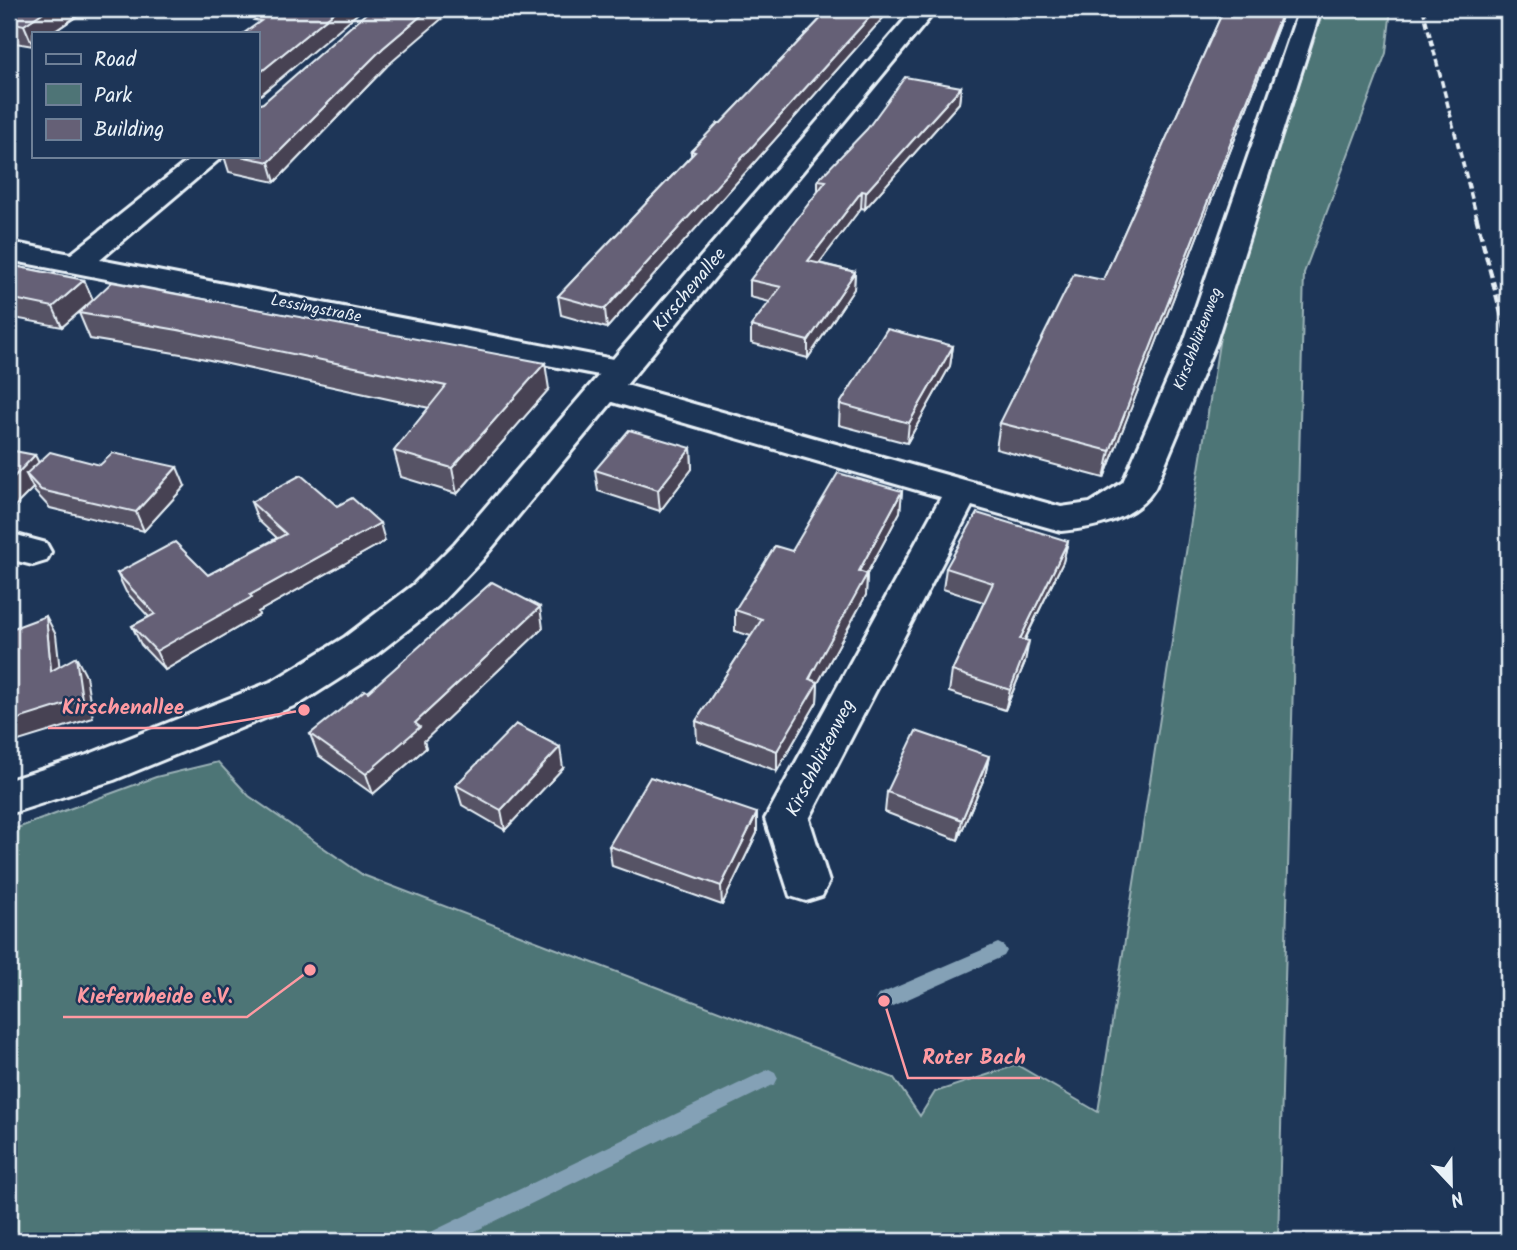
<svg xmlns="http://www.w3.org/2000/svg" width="1517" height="1250" viewBox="0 0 1517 1250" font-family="Kalam,sans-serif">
<rect width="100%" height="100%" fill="#1d3557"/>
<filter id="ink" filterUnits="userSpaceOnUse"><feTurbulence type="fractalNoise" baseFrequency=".0143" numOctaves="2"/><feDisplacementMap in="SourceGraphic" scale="14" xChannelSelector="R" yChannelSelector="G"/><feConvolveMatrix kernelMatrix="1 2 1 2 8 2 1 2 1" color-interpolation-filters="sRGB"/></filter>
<g filter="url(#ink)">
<polygon fill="#4e7476" stroke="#9bb2b7" stroke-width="2" points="1324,9 1391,9 1386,53 1304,273 1278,1241 9,1241 9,831 156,777 218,762 249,796 363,875 894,1078 920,1116 935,1092 1017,1065 1098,1112 1224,311"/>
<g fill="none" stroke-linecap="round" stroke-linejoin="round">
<g fill="#84a1b6" fill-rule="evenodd">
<polygon points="998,943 1004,946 1007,951 1004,956 890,1007 884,1009 878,1007 875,1001 878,995"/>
<polygon points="769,1069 775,1072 778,1078 775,1084 455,1241 424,1241 427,1234"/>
</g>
<g stroke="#e8f1f8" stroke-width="6">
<g id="minor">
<path d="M914,9h23l-311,376 435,122 29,-4 33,-21 61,-140 115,-333h22l-105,333 -61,146c-19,31 -60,40 -94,43l-89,-25 -163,313 20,63 -7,14 -16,5 -16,-5 -25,-77 176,-322 -329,-95 -131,159 -43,45 -65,51 -72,46 -187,77 -105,34v-34l78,-25 186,-74 72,-44 67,-51 43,-43 144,-168 -590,-115v-18l62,12 123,-98h29l-123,104 513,99z"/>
<polygon points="9,533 46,543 51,552 46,561 33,565 9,559"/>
</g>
</g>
<use href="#minor" fill="#1d3557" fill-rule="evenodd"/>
<polyline stroke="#e8f1f8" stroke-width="3.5" stroke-dasharray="7 3.5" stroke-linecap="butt" points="1423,9 1477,218"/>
<polyline stroke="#e8f1f8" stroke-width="4.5" stroke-dasharray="9 4.5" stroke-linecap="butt" points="1476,216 1508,340"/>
</g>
<g fill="#575365" stroke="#e8f1f8" stroke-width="2">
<polygon points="9,9 97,9 91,13 88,9 33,46 9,42"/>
<polygon points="826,9 891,9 607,328 561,315 558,296 691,156 691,151 721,123 826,13"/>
<polygon points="974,9 1020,9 1015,16"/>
<polygon points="1224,9 1285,9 1104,478 996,449 1000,423 1103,280"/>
<polygon points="387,66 275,182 229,172 224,156 257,156"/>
<polygon points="961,87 959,103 865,209 861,208 819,263 855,272 854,289 808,358 751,343 751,326 770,302 750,297 750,280 818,192 818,180"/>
<polygon points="9,265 84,280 93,300 549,389 457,494 401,477 394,451 429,408 187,355 90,339 79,313 88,304 62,327 9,317"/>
<polygon points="953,346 950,366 907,443 839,425 840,404"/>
<polygon points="691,448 692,469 660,511 598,491 595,470"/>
<polygon points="9,450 38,462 100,465 185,486 144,531 50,508 35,492 33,488 9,512"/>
<polygon points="902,491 900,512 867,574 866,595 818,683 817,702 777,771 697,741 696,721 751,636 735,631 735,610 792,551"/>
<polygon points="251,502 337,506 385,541 258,612 259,615 165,670 141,645 132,626 149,617 126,592 117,573 208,575 277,538 258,520"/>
<polygon points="1068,541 1063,562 1025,640 1025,662 1005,710 949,692 952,671 984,602 943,589 946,568"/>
<polygon points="543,628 424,741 426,748 373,794 318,755 310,734 368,692"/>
<polygon points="989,756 985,776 958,840 885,812 887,792"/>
<polygon points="563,768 505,830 462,805 456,785"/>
<polygon points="757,813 757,833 722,905 612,866 609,846"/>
</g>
<g fill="#474353" stroke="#e8f1f8" stroke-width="2">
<polygon points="48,9 87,9 52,33 33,33 33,46 24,25"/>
<polygon points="89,9 97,9 91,13"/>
<polygon points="338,9 363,9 257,98 257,75"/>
<polygon points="429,9 453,9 387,66 275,182 269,162 383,48"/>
<polygon points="877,9 891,9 607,328 605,309"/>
<polygon points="1283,9 1285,9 1104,478 1110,451"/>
<polygon points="961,87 959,103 865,209 866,192"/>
<polygon points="862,191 861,208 808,278 808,261"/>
<polygon points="855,272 854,289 808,358 808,341"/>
<polygon points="84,280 93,300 62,327 53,307"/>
<polygon points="953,346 950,366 907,443 909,423"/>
<polygon points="545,363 549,389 457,494 452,468"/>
<polygon points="691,448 692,469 660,511 658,490"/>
<polygon points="35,455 45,475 26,474 33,488 9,512 9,482"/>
<polygon points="177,467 185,486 144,531 136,512"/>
<polygon points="902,491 900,512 863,581 867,574 866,595 818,683 817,702 777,771 777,751 859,571"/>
<polygon points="380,523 385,541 258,612 259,615 165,670 156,651 250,595"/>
<polygon points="1068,541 1063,562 1015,659 1020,639"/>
<polygon points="540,607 543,628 424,741 426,748 373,794 366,774 415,723"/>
<polygon points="46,616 56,635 62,689 51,671"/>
<polygon points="1029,641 1025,662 1005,710 1010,690"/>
<polygon points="76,657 86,676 93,718 9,744 9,722"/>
<polygon points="560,747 563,768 505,830 501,810"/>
<polygon points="989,756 985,776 958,840 962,820"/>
<polygon points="757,813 757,833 722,905 721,886"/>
</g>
<g fill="#656076" stroke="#e8f1f8" stroke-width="2">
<polygon points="9,9 48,9 24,25 9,22"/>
<polygon points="270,9 338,9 257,75 257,33 244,33 261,21 254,20"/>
<polygon points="371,9 429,9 383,48 269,162 240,156 257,156 257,105 263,103"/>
<polygon points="830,9 877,9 605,309 558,296 695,152 691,151 718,123 721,123"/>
<polygon points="1224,9 1283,9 1110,451 1000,423 1074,274 1103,280"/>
<polygon points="905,77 961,87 866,192 862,191 808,261 855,272 808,341 751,326 781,287 750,280 826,181 818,180 867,129"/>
<polygon points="9,265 84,280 53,307 9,298"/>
<polygon points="112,282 545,363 452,468 394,451 446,386 178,330 79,313"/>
<polygon points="887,329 953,346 909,423 840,404"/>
<polygon points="629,430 691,448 658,490 595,470"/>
<polygon points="9,450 35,455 9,482"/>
<polygon points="50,452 100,465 113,453 177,467 136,512 41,490 26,474"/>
<polygon points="838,473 902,491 859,571 867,574 809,679 818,682 777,751 696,721 762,619 735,610 775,546 792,551"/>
<polygon points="301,475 337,506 352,498 380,523 250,595 252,597 156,651 132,626 155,614 117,573 175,542 208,575 286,534 251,502"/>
<polygon points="977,513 1068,541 1020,639 1029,641 1010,690 952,671 993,583 946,568"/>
<polygon points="492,582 540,607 415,723 420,727 366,774 310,734 365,690 368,692"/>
<polygon points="46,616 51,671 76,657 82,699 9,722 9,627 11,629"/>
<polygon points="516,724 560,747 501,810 456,785"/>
<polygon points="916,731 989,756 962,820 887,792"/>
<polygon points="650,777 757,813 721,886 609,846"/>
</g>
</g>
<g text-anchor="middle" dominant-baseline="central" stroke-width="5" stroke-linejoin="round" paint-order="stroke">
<g font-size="16" fill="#e8f1f8" stroke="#1d3557">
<text transform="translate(316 309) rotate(11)">Lessingstraße</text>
<text transform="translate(1198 339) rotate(-69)">Kirschblütenweg</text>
</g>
<g font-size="19" fill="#e8f1f8" stroke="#1d3557">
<text transform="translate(690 290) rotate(-50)">Kirschenallee</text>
<text transform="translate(821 758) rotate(-63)">Kirschblütenweg</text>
</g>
</g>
<path fill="none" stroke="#ff9aa2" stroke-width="2.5" d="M304 710L198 728H48M310 970L247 1017H63M884 1001L908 1078H1040"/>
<g fill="#ff9aa2" stroke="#1d3557" stroke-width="2.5">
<circle cx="304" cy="710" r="7"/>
<circle cx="310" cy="970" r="7"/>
<circle cx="884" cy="1001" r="7"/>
</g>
<g font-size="21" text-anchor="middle" font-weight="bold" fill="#ff9aa2" stroke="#1d3557" stroke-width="5" stroke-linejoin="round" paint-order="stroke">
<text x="123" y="714">Kirschenallee</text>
<text x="155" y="1003">Kiefernheide e.V.</text>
<text x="974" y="1064">Roter Bach</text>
</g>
<rect width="1517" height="1250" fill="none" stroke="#1d3557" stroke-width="35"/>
<rect x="18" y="18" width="1482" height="1215" fill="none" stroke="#e8f1f8" stroke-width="2.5" filter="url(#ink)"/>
<rect x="32" y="32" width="228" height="126" fill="#1d3557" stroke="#6e8097" stroke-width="2"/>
<rect x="46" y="54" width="35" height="10" fill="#1d3557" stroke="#6e8097" stroke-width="2"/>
<text x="94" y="66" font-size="21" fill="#e8f1f8">Road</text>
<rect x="46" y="84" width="35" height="21" fill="#4e7476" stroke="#6e8097" stroke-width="2"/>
<text x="94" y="102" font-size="21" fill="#e8f1f8">Park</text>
<rect x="46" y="119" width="35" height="21" fill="#656076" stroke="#6e8097" stroke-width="2"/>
<text x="94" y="136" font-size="21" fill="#e8f1f8">Building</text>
<g transform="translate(1451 1184) rotate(158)" stroke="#1d3557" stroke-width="5" paint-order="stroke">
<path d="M0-5L12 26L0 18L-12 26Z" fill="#e8f1f8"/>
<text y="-10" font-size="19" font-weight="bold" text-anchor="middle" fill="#e8f1f8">N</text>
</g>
</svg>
